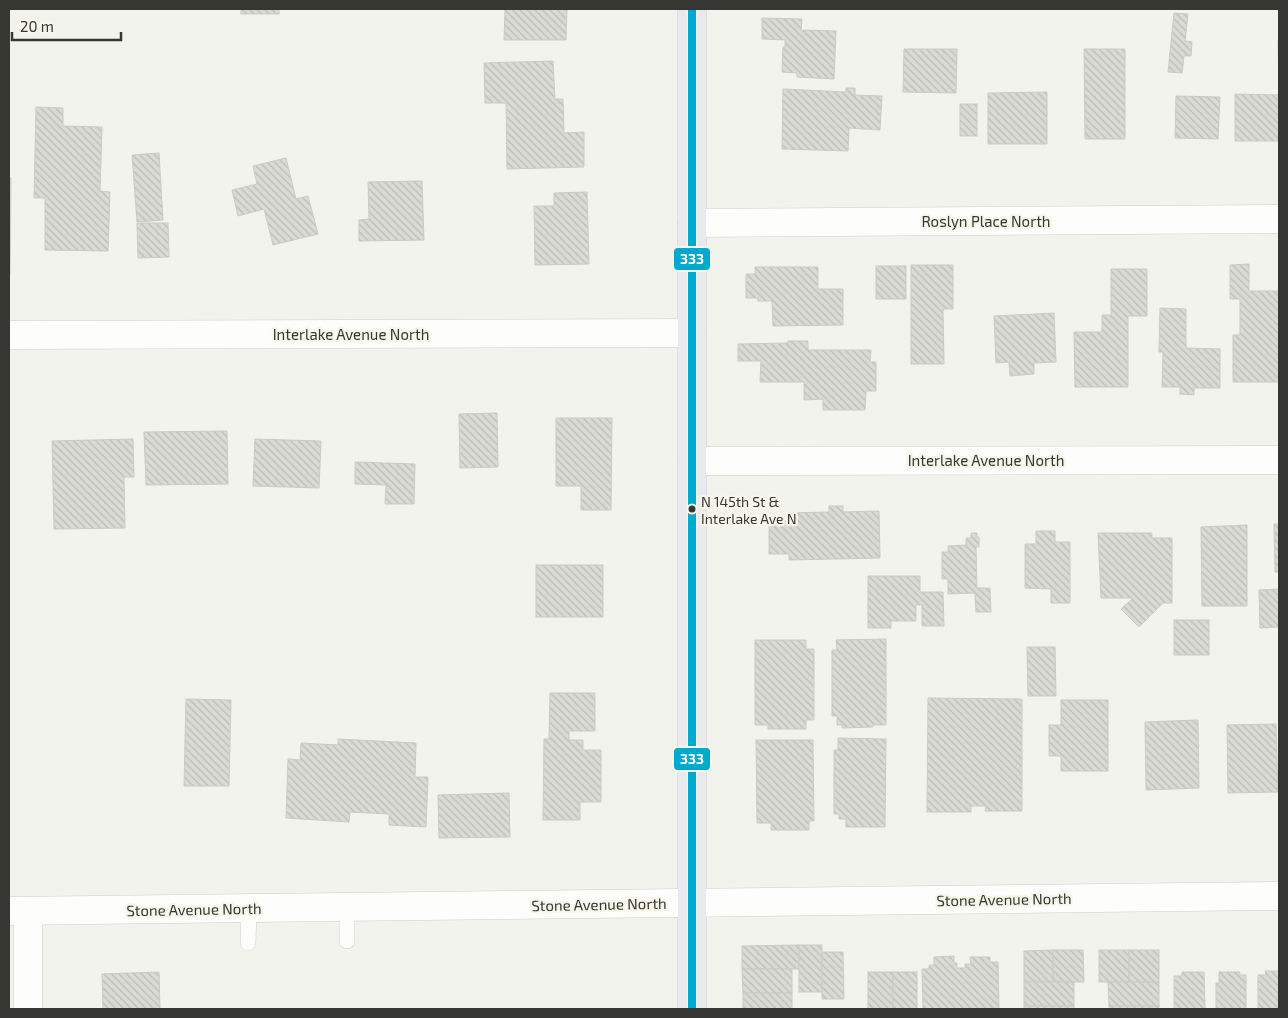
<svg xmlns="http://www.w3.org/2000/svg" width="1288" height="1018" viewBox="0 0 1288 1018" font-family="'Exo 2',sans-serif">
<defs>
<pattern id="building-back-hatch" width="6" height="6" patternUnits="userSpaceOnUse" patternTransform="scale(1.25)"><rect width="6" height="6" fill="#dbdbd6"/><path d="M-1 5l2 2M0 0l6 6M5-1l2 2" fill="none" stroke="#bdbdb8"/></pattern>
</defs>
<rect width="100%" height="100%" fill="#f3f3ed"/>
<g fill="url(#building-back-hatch)" stroke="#cbcbc6">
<rect x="241" y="9" width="38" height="5"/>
<polygon points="505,9 567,9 566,40 504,40"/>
<polygon points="1174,13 1188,14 1185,41 1192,42 1191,56 1184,56 1182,73 1168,72"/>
<polygon points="762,18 802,19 801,30 836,31 834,79 797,77 797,73 782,72 783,47 785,47 785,40 762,39"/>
<polygon points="1278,40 1279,40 1279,85"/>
<polygon points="904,49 957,49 956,93 903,92"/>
<polygon points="1084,49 1125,49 1125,139 1085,139"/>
<polygon points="553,61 555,99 563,99 564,133 584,132 584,167 507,169 506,103 485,103 484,63"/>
<polygon points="846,88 855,88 855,95 882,96 880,130 849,128 848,151 782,149 783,89 846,92"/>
<polygon points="1047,92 1047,144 988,144 988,93"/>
<polygon points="1235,94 1279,95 1279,141 1235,141"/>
<polygon points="1176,96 1220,97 1218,139 1175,138"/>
<rect x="960" y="104" width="17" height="32"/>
<polygon points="36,107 63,108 63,126 102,127 100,191 110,192 108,251 45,250 45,198 34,198"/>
<polygon points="159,153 163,220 137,222 132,155"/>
<polygon points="286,158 296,199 308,196 318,234 273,245 264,209 238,216 232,190 257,184 253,166"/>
<polygon points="9,178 11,178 10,275 9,275"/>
<polygon points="422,181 424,240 359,241 359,220 369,219 368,182"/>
<polygon points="587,192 589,264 535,265 534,206 554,206 554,193"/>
<polygon points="137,223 168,223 169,257 138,258"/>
<polygon points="1249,264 1249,291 1279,291 1279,382 1233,382 1233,335 1240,335 1240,299 1230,299 1230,265"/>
<polygon points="911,265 953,265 953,309 943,309 944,364 911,364"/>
<rect x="876" y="266" width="30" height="33"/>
<polygon points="755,267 818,267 818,289 843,289 843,325 773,326 772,301 758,301 758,298 746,298 746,274 755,274"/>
<polygon points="1111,269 1147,269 1147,316 1128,316 1128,387 1075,387 1074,332 1102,332 1102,315 1111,315"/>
<polygon points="1160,308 1186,309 1186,348 1220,349 1220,388 1194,388 1194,395 1180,394 1180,387 1162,387 1163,352 1159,352"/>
<polygon points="1054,313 1056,362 1034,363 1034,374 1010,376 1009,362 996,363 994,316"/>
<polygon points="788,341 808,341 808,350 871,350 870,362 876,362 876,391 866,391 865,410 823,410 823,399 804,400 804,382 760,382 761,361 738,361 738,344 788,343"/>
<polygon points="497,413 498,467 460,468 459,414"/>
<polygon points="556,418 612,418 611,510 581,510 581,486 556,486"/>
<polygon points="227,431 228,484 146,485 144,432"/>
<polygon points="133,439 134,477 124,477 125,528 54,529 52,441"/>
<polygon points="255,439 321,441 319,488 253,486"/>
<polygon points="355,462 415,464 414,504 385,504 386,485 355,484"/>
<polygon points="829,506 843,506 843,512 879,511 880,558 789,560 789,554 769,554 769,521 788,521 788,513 829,512"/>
<polygon points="1274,524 1279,524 1279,572 1275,572"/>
<polygon points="1247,525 1247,606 1202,606 1201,527"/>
<polygon points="1036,531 1055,531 1055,542 1070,542 1070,603 1051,603 1051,589 1025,588 1025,544 1036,544"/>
<polygon points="971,533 977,533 977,537 979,537 979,547 976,547 977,588 990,588 991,612 976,612 975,593 948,594 948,579 942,579 942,552 948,552 948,546 966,545 966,538 971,538"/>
<polygon points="1098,533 1152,533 1152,538 1172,538 1172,603 1163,603 1139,627 1121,609 1133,598 1101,598"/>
<rect x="536" y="565" width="67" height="52"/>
<polygon points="868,576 920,576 920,592 943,592 944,626 922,626 922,605 916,605 916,621 891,621 891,628 868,628"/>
<polygon points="1279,589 1279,627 1260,628 1259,590"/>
<rect x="1174" y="620" width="35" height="35"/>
<polygon points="886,639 886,725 873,725 873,727 842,728 842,725 837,725 837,716 832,716 832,650 837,650 836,640"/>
<polygon points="755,640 806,640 806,649 814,649 814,720 806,720 806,729 768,729 768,725 755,725"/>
<polygon points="1027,647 1055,647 1056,696 1028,696"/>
<polygon points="550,693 595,693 595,731 569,731 569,740 583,740 583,750 601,750 601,802 580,802 580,820 543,820 544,739 549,739"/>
<polygon points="928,698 1022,699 1022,811 985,811 986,806 971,806 971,812 927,812"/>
<polygon points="186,699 231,700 229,786 184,786"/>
<polygon points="1061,700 1108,700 1108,771 1061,771 1061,756 1049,756 1049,725 1061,725"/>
<polygon points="1198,720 1199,788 1146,790 1145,722"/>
<polygon points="1276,724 1278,792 1228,793 1227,725"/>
<polygon points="838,738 886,739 885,827 846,827 846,819 839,819 839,814 834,814 834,750 838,750"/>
<polygon points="338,739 416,743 415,777 428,777 426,827 389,825 389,814 350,812 349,822 286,818 288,759 300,760 301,743 338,745"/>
<polygon points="756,740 813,740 814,821 809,821 809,830 771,830 771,823 757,823"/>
<polygon points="509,793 510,837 439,838 438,795"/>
<polygon points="799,945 799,969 742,969 742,946"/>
<rect x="799" y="945" width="23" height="47"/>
<polygon points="1053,950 1083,950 1084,982 1053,982"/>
<polygon points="1053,950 1053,982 1024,982 1024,951"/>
<rect x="1099" y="950" width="30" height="32"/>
<rect x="1129" y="950" width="30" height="32"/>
<polygon points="822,952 843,952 844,999 822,999"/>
<polygon points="954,956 954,963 957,963 957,968 965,968 965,964 971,964 970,957 990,957 990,962 998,962 999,1009 923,1009 922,969 929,969 929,965 934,965 934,957"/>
<polygon points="742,969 792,969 792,993 743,993"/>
<polygon points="1265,971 1279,971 1279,1009 1258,1009 1258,975 1266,975"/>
<polygon points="159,972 160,1009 103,1009 102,974"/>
<rect x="868" y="972" width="25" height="37"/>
<rect x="893" y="972" width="24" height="37"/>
<polygon points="1182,972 1204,972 1205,1009 1174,1009 1174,976 1182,976"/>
<polygon points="1219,972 1240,972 1240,975 1246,975 1246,1009 1216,1009 1216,983 1219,983"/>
<rect x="1024" y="982" width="50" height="24"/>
<polygon points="1108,982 1159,982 1159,1006 1109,1006"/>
<rect x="743" y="993" width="49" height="16"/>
<rect x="1024" y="1006" width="50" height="3"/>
<rect x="1109" y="1006" width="50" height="3"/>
</g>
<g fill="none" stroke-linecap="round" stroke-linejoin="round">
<g stroke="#cececa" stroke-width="16">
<g id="service">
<polyline points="347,907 347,941"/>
<polyline points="248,943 249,908"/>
</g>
</g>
<g stroke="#cececa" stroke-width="29">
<g id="minor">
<polyline points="692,223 1279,219"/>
<polyline points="9,335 692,333"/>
<polyline points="692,461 1279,460"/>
<polyline points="9,911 1279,896"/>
<polyline points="28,1009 28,911"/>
</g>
</g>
<g stroke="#cfcfcc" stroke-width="29">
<polyline id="primary" points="692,9 692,1009"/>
</g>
<use href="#service" stroke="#fdfdfc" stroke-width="15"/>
<use href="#minor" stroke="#fdfdfc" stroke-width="28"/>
<use href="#primary" stroke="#e8eaf0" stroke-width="28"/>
<g stroke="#f6f6ea" stroke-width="11">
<polyline id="bus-1" points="692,9 692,1009"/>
</g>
<use href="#bus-1" stroke="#00a9ce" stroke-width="8"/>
</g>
<circle fill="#363632" stroke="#f6f6ea" stroke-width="2" cx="692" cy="509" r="4.5"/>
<g text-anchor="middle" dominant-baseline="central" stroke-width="4.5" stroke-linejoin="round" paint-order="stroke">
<g font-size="14" fill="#363632" stroke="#f6f6ea" text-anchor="start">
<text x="701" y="501">N 145th St &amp;<tspan x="701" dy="17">Interlake Ave N</tspan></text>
</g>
<g font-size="15" fill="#363632" stroke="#f6f6ea">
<text x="986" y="221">Roslyn Place North</text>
<text x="351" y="334">Interlake Avenue North</text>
<text x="986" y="460">Interlake Avenue North</text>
<text transform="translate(1004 899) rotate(-1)">Stone Avenue North</text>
<text transform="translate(599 904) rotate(-1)">Stone Avenue North</text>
<text transform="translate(194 909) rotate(-1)">Stone Avenue North</text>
</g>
</g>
<g stroke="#f6f6ea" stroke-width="2">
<rect x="673" y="247" width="38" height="24" rx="5" fill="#00a9ce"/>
<rect x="673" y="747" width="38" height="24" rx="5" fill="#00a9ce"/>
</g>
<g font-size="14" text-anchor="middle" font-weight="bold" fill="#fff">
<text x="692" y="264">333</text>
<text x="692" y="764">333</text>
</g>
<rect width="1288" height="1018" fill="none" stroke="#363632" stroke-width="20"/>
<path d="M12 32v8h109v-8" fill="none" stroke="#363632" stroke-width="2.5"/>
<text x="20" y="32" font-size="15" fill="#363632" stroke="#f6f6ea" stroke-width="4" paint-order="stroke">20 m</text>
</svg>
